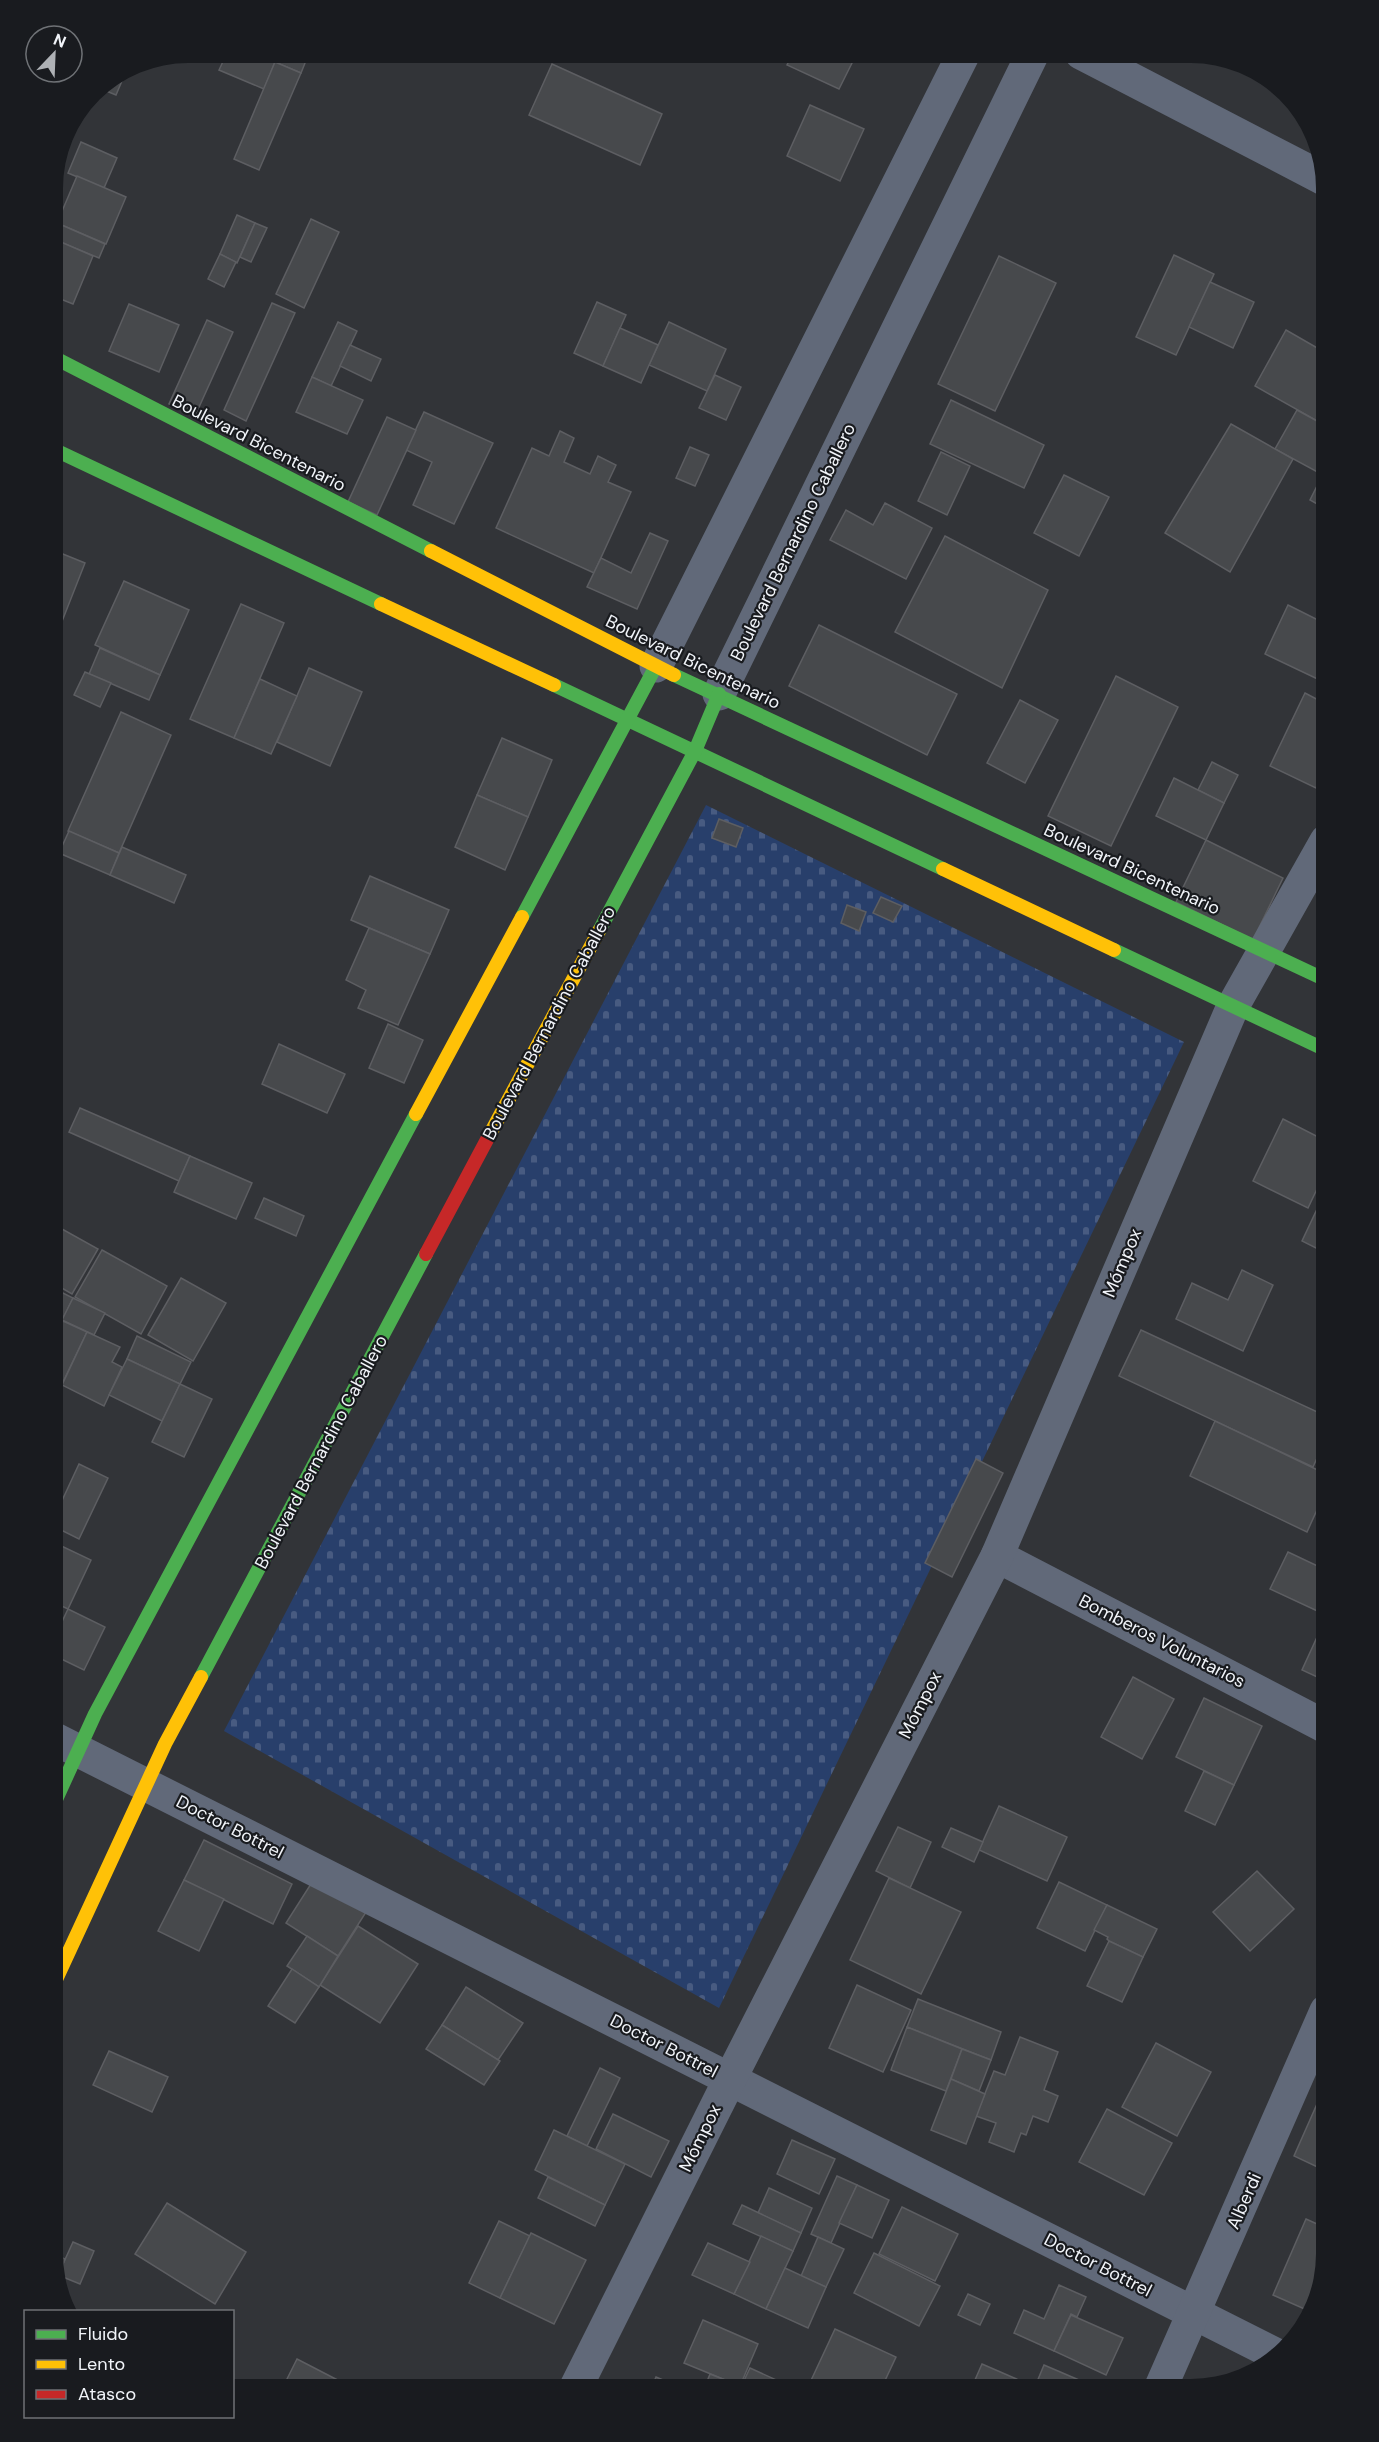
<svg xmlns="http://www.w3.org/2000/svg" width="1379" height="2442" viewBox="0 0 1379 2442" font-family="'DM Sans',sans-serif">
<defs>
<pattern id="cemetery-stones" width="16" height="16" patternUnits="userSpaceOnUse" patternTransform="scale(1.5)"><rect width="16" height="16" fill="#283f6b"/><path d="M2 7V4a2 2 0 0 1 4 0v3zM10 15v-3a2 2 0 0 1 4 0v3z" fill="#485b81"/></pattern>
</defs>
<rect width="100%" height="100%" fill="#323438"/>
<polygon fill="url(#cemetery-stones)" points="706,805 1184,1042 719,2008 224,1731"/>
<g fill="#47494c" stroke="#5d5e62" stroke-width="1.5">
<polygon points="227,53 252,53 275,62 264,89 219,70"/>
<polygon points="281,53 309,53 301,73 277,63"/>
<polygon points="793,53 857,53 839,89 787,65"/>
<polygon points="275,62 301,73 259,170 234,159"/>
<polygon points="552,64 662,114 640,165 529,115"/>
<polygon points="127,69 116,95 99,88"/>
<polygon points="810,105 864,129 840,181 787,156"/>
<polygon points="81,142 117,158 104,188 68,173"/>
<polygon points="77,176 126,197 106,244 57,223"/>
<polygon points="237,215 255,223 237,263 220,254"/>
<polygon points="311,219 339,232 304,308 276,294"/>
<polygon points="57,223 105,244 99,258 53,239"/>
<polygon points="255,223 267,228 251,262 240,257"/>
<polygon points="54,239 93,256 73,304 53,296"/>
<polygon points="220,254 236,262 224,287 208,279"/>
<polygon points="1174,255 1214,274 1176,355 1136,337"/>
<polygon points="999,256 1056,283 995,411 938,384"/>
<polygon points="1210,282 1254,302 1233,348 1189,327"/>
<polygon points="597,302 626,315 603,366 574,353"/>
<polygon points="272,303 295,313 246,421 224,410"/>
<polygon points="129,304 179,325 159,372 109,351"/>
<polygon points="207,320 233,332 195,416 169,404"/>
<polygon points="338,322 357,331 331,386 312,377"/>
<polygon points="669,322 726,349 707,391 649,365"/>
<polygon points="620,328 658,345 641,383 603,366"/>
<polygon points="1286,330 1326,353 1326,408 1319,422 1255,386"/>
<polygon points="350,345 381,359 371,381 340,366"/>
<polygon points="715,375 741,387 726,420 699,408"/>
<polygon points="312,377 363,400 347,434 296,412"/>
<polygon points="951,400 1044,445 1024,488 930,444"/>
<polygon points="1297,410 1326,426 1326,469 1323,475 1275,449"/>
<polygon points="424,412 493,443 454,524 413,505 432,462 406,450"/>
<polygon points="387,417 416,430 377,515 348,502"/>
<polygon points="1231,424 1293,459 1230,572 1165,533"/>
<polygon points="560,431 574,438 564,462 590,474 598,456 616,465 608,482 631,492 594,573 496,528 532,448 549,456"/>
<polygon points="690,447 709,455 695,486 676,478"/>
<polygon points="941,452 970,466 947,515 918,501"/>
<polygon points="1326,468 1326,509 1310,500"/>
<polygon points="1064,475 1109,497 1079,556 1034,533"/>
<polygon points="885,503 932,528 906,579 830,540 846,510 873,525"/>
<polygon points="53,519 58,521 53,534"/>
<polygon points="650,533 668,541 637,609 587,587 601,558 631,573"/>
<polygon points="945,536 1048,590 1002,688 895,632"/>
<polygon points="53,550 85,563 59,629 53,626"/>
<polygon points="124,581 189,610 160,675 95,645"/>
<polygon points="241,604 284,623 234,738 190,719"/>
<polygon points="1288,605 1326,624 1326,683 1265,654"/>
<polygon points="819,625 957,694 927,755 789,686"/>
<polygon points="100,648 160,675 149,700 89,674"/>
<polygon points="309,668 362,692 330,766 277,742"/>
<polygon points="85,672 111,683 100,707 74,695"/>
<polygon points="1116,676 1178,707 1111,846 1048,816"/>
<polygon points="260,679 297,696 271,754 234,738"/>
<polygon points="1305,693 1326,704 1326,765 1316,788 1270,766"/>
<polygon points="1020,700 1058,720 1025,783 987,763"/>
<polygon points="121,712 171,735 119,853 68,831"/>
<polygon points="502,738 552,760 528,817 477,795"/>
<polygon points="1212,762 1238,775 1224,803 1198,790"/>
<polygon points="1174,778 1224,803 1206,840 1156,816"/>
<polygon points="477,795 528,817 505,870 455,847"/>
<polygon points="719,819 743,828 736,847 712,838"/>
<polygon points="69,831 119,853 110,875 59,853"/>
<polygon points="1206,840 1283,878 1253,940 1176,902"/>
<polygon points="122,847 186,875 174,903 110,875"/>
<polygon points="370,876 449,910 430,954 351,920"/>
<polygon points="881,897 902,906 893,922 873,913"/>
<polygon points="847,905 866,912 859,931 841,923"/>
<polygon points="369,928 430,954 398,1025 358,1008 366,990 346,980"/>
<polygon points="388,1024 423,1040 404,1083 369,1068"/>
<polygon points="279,1044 345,1074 327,1113 262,1084"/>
<polygon points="80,1108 190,1156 179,1181 69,1132"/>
<polygon points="1283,1119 1326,1141 1326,1170 1308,1208 1253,1181"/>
<polygon points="190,1156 252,1183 236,1219 174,1192"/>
<polygon points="1326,1190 1326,1253 1302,1241"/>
<polygon points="264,1198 304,1216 296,1236 255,1218"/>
<polygon points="53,1224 98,1249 72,1294 53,1283"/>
<polygon points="102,1250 167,1286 141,1334 75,1297"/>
<polygon points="1242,1270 1273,1285 1243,1351 1176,1319 1192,1283 1228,1300"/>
<polygon points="181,1278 226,1303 193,1361 148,1335"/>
<polygon points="53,1288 73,1298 64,1317 53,1311"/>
<polygon points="73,1298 105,1313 94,1335 62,1320"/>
<polygon points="63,1321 87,1332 62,1384 53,1380 53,1343"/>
<polygon points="1141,1330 1326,1416 1326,1438 1313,1467 1119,1376"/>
<polygon points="87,1332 120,1347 112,1362 122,1367 104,1406 62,1385"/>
<polygon points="137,1336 191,1362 180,1384 127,1359"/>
<polygon points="127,1359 180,1384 162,1421 109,1395"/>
<polygon points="180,1384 212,1399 184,1457 152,1442"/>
<polygon points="1215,1421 1326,1474 1326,1490 1307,1532 1190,1476"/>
<polygon points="976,1459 1003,1473 952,1577 925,1563"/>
<polygon points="79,1464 108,1478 79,1539 53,1526 53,1520"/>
<polygon points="53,1542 91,1560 68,1609 53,1602"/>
<polygon points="1288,1552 1326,1570 1326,1615 1270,1589"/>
<polygon points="68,1609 105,1627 84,1670 53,1655 53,1641"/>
<polygon points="1323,1624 1326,1626 1326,1681 1302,1670"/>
<polygon points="1133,1677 1174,1699 1142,1759 1101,1737"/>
<polygon points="1204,1698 1262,1726 1234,1785 1176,1757"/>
<polygon points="1204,1771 1234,1785 1215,1825 1185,1811"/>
<polygon points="999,1806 1067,1837 1047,1881 979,1850"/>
<polygon points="898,1827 931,1842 910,1888 876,1871"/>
<polygon points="951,1828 983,1842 974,1862 942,1847"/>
<polygon points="204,1840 292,1884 273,1924 184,1880"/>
<polygon points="1257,1871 1294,1909 1250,1951 1213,1912"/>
<polygon points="316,1876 368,1909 338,1956 286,1923"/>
<polygon points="889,1878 961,1912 921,1994 850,1960"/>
<polygon points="184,1880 224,1899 199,1951 158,1931"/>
<polygon points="1059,1882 1107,1905 1085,1951 1037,1928"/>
<polygon points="1107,1905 1157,1929 1143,1957 1109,1941 1107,1939 1108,1937 1094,1930"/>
<polygon points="358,1926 418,1964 380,2023 320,1985"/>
<polygon points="307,1936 338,1956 319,1987 287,1966"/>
<polygon points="1109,1941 1143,1957 1122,2002 1087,1986"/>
<polygon points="292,1969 319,1987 295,2023 268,2006"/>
<polygon points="857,1985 911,2010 883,2072 829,2048"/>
<polygon points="466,1987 523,2023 498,2060 442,2025"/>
<polygon points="918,1999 1001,2032 991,2060 907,2027"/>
<polygon points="442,2025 500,2061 484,2085 426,2049"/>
<polygon points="907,2027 962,2049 946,2091 891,2070"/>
<polygon points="1020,2037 1058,2052 1044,2090 1058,2096 1048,2122 1033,2116 1026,2135 1021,2133 1014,2152 989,2142 996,2123 976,2116 994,2071 1005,2075"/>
<polygon points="1156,2043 1211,2072 1177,2136 1122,2107"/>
<polygon points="962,2049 991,2060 979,2091 951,2079"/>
<polygon points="109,2051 168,2077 152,2112 93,2085"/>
<polygon points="600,2068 620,2078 587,2146 567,2136"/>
<polygon points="951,2079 985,2094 966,2144 931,2130"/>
<polygon points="1317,2104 1326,2108 1326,2171 1294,2156"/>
<polygon points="1107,2109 1172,2143 1144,2195 1079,2162"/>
<polygon points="613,2114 669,2141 651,2177 596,2149"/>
<polygon points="554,2130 625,2164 605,2205 535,2170"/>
<polygon points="792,2140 835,2159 819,2194 777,2174"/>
<polygon points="837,2176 857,2185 831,2243 811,2234"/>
<polygon points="548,2177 605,2205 595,2226 538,2198"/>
<polygon points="857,2185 889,2200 872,2238 839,2223"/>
<polygon points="769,2188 812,2208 801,2233 758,2213"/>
<polygon points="167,2203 246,2252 215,2304 135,2254"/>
<polygon points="742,2205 801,2233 793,2251 733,2224"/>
<polygon points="902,2207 958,2234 935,2281 879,2254"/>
<polygon points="1306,2219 1326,2228 1326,2254 1309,2311 1273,2295"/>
<polygon points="499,2221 530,2236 500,2298 469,2283"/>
<polygon points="531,2233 586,2260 554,2324 500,2298"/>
<polygon points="761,2236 793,2251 766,2309 734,2294"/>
<polygon points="818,2237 844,2249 826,2287 801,2276"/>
<polygon points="73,2242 94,2251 80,2284 58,2275"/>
<polygon points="708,2243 750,2262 734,2294 692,2275"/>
<polygon points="874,2253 940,2286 919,2326 854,2293"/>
<polygon points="52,2254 65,2259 58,2277"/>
<polygon points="785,2268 826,2287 808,2328 766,2309"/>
<polygon points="1059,2285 1086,2297 1077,2317 1071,2314 1054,2351 1014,2333 1024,2310 1044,2319"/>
<polygon points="968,2294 990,2304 980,2325 958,2315"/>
<polygon points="1071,2315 1123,2338 1106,2375 1054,2351"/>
<polygon points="703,2320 758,2344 740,2386 684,2363"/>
<polygon points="835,2329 896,2357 881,2389 868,2389 851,2382 847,2389 807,2389"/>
<polygon points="297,2359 355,2389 282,2389"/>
<polygon points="982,2364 1035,2387 1034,2389 971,2389"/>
<polygon points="1044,2365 1093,2386 1092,2389 1034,2389"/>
<polygon points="750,2368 796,2389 740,2389"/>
<polygon points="710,2374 740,2386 739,2389 704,2389"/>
<polygon points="656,2377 684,2389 651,2389"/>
</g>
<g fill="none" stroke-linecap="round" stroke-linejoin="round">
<g stroke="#616979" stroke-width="33">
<polyline points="1081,53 1324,179"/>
<polyline points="656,666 964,53"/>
<polyline points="719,694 1033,53"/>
<polyline points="997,1556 1326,1727"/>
<polyline points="53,1738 1275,2354"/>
<polyline points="575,2389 730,2079 997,1556 1233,1006 1326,841"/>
<polyline points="1160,2389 1326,2011"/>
</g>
<g stroke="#4caf50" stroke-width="14">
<polyline points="53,357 431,551"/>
<polyline points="53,449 381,604"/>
<polyline points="674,675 1326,980"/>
<polyline points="554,685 943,869"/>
<polyline points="522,917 656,666"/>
<polyline points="599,931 695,751 719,694"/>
<polyline points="1114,950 1326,1050"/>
<polyline points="201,1677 426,1254"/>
<polyline points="53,1806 95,1714 416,1114"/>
</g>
<g stroke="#ffc107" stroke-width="14">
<polyline points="431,551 674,675"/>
<polyline points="381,604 554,685"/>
<polyline points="943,869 1114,950"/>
<polyline points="416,1114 522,917"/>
<polyline points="490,1134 599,931"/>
<polyline points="53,1986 165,1744 201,1677"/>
</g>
<polyline stroke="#c62828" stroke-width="14" points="426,1254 490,1134"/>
</g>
<g text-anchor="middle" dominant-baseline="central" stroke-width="4.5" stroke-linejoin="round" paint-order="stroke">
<g font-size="18" fill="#f1f4f9" stroke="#191b1f">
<text transform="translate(259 443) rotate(27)">Boulevard Bicentenario</text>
<text transform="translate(793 542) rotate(-64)">Boulevard Bernardino Caballero</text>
<text transform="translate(693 662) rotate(26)">Boulevard Bicentenario</text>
<text transform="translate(1132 869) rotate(25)">Boulevard Bicentenario</text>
<text transform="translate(549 1023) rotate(-62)">Boulevard Bernardino Caballero</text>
<text transform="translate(1122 1263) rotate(-67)">Mómpox</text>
<text transform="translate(321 1452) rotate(-62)">Boulevard Bernardino Caballero</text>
<text transform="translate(1162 1641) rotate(27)">Bomberos Voluntarios</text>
<text transform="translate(920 1705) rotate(-63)">Mómpox</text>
<text transform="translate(230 1827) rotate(27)">Doctor Bottrel</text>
<text transform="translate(664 2046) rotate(27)">Doctor Bottrel</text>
<text transform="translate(700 2138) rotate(-64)">Mómpox</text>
<text transform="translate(1244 2201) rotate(-66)">Alberdi</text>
<text transform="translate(1098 2265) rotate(27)">Doctor Bottrel</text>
</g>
</g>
<path d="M0 0H1379V2442H0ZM188 63H1191A125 125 0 0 1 1316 188V2254A125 125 0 0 1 1191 2379H188A125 125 0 0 1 63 2254V188A125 125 0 0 1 188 63Z" fill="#191b1f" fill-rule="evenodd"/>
<rect x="24" y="2310" width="210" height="108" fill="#191b1f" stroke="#6f7276" stroke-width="1.5"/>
<rect x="36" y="2330" width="30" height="9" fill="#4caf50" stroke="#6f7276" stroke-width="1.5"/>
<text x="78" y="2340" font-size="18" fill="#f1f4f9">Fluido</text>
<rect x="36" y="2360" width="30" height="9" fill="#ffc107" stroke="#6f7276" stroke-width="1.5"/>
<text x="78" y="2370" font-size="18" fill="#f1f4f9">Lento</text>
<rect x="36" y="2390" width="30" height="9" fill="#c62828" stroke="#6f7276" stroke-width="1.5"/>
<text x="78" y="2400" font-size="18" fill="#f1f4f9">Atasco</text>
<g transform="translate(54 54) rotate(23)"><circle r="28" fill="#191b1f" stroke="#6f7276" stroke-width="1.5"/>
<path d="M0-4.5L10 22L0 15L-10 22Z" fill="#aeb1b5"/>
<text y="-9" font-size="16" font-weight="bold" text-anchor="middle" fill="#f1f4f9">N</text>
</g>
</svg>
